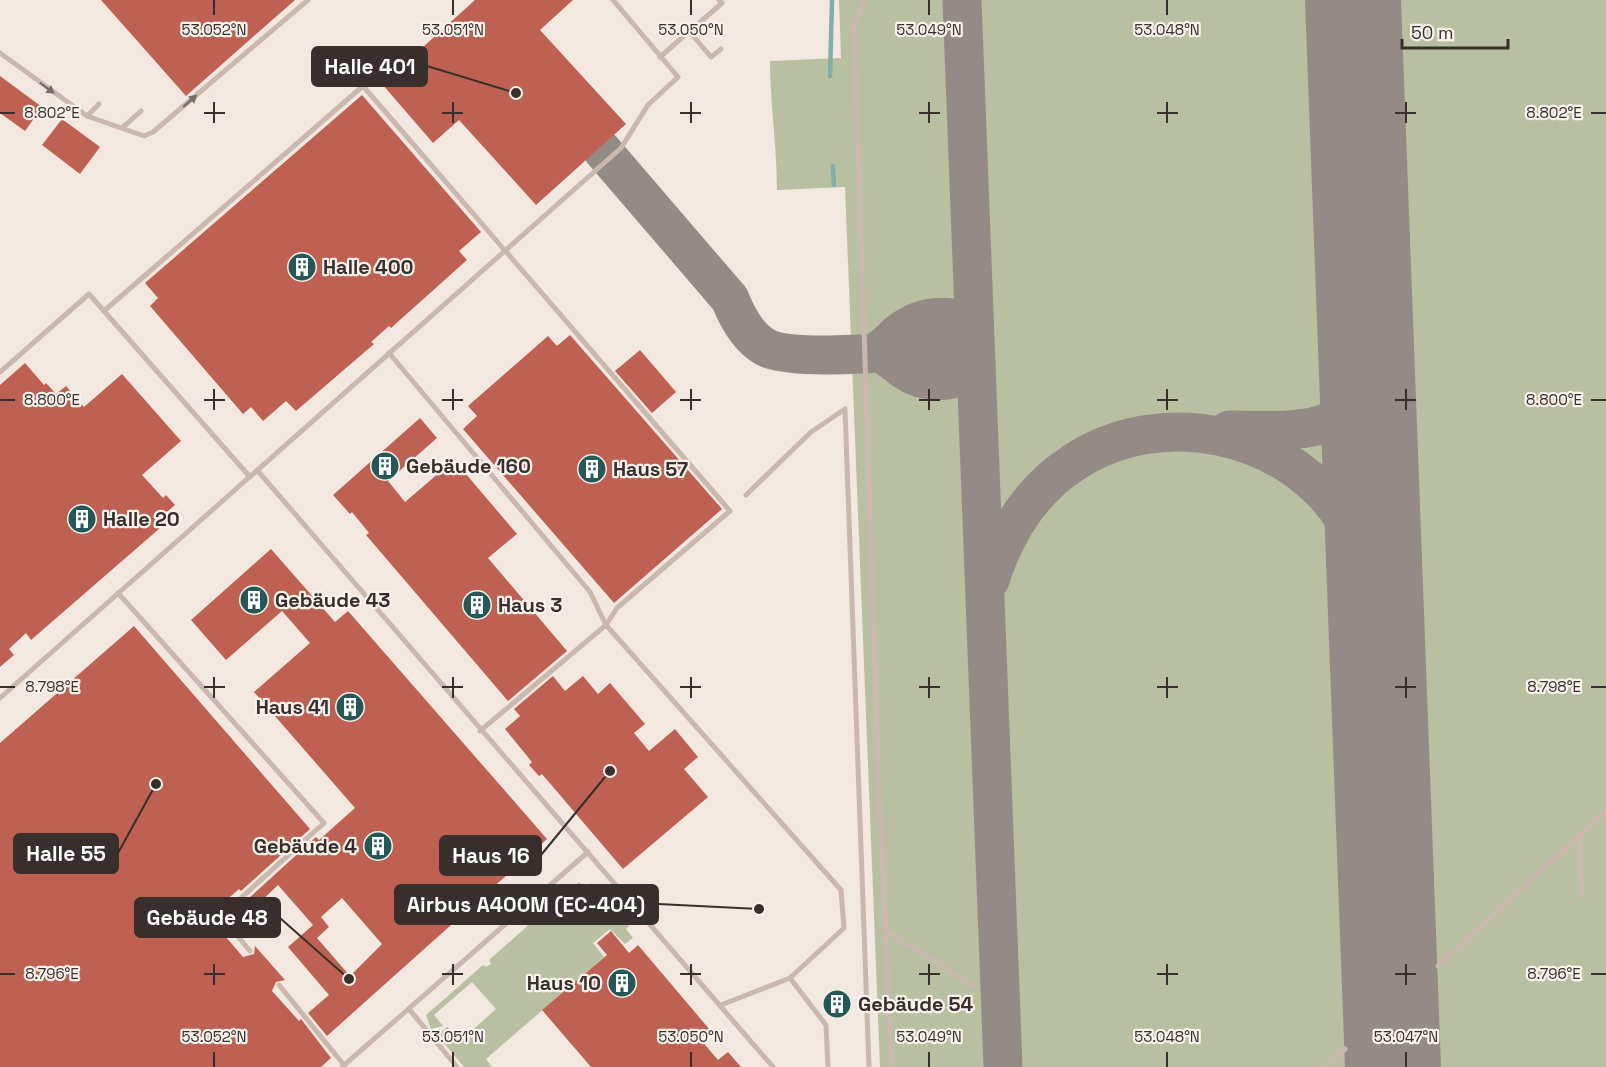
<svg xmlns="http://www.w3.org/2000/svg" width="1606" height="1067" viewBox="0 0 1606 1067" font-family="'Space Grotesk',sans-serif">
<rect width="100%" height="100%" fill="#f2e8e0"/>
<g fill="#b9c0a1">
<path d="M839,0h767v1067h-726l-35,-880 -68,3c0,-44 -7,-86 -7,-129l71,-3z"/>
<polygon points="579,882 584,889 592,883 629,926 626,929 633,938 625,944 610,929 593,943 604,957 486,1059 492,1067 464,1067 444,1043 449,1033 458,1043 496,1009 472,982 434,1015 443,1026 431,1029 426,1015 483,965 486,967 491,964 489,960 569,889 572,894 579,887 577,884"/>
</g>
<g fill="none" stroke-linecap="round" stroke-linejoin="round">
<g stroke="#81adab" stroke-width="4.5">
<polyline points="830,76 832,0"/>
<polyline points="833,166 834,185"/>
</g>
<g stroke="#958b86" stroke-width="39">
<polyline points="962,0 1003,1067"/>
<path d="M602,150l128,149c7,18 18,38 35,48 28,16 147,3 185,2l19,-12 5,-11"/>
<path d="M875,352c11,-5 16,-13 25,-20 21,-17 54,-21 74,-3"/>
<path d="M877,353c11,2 18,11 27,17 21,15 56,15 72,-6"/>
<path d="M1229,430c39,-1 103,9 127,-31 7,-14 8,-31 10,-46"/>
<path d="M990,580c15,-48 40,-89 83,-117 87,-59 218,-31 273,59 20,34 26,71 31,109"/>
</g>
<polyline stroke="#958b86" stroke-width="96" points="1353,0 1393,1067"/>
</g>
<g fill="#bf6152" fill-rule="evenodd">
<polygon points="101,0 295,0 186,96"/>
<polygon points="475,0 573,0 540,30 626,124 536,205 459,120 433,143 382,84"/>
<polygon points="0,76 42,107 25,131 0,113"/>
<polygon points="362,95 481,232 459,251 467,260 391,328 389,326 371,342 374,344 296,411 286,401 263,421 251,407 243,414 150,306 158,298 145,283"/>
<polygon points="62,119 100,147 80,174 42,145"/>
<polygon points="570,335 722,509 614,603 463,429 477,416 468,406 548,336 557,346"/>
<polygon points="640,350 676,392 652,413 615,371"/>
<polygon points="25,363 44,385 46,383 56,394 66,386 84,407 122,374 181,441 142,475 163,498 166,495 175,505 162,516 167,522 31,640 26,633 9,649 14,655 0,667 0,385"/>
<polygon points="420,418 437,438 388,481 405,502 454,460 517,534 488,558 567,651 508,701 366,535 369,533 352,512 350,514 333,495"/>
<path d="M271,549l64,73 13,-11 199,228 -220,197 -19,-23 21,-18 -41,-48 25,-22 -35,-40 -23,22 -7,-8 68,-62 3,3 36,-32 -101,-116 56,-49 -28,-32 -56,49 -35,-40zM342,898l40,46 -32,32 -33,-38 12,-11 -8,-10z"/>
<polygon points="134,626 310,829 241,891 239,889 208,916 243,957 254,954 255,946 285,980 276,982 272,991 299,1021 301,1019 331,1058 321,1067 0,1067 0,743"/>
<polygon points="553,676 565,691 583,676 598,694 610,683 645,724 634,733 649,751 675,729 698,757 684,769 708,797 623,869 542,774 539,776 529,765 532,762 505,729 520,716 514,709"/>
<polygon points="611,931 629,953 638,945 710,1030 700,1039 718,1060 728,1052 741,1067 591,1067 542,1010 607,955 597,943"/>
<rect x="830" y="998" width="15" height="13"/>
</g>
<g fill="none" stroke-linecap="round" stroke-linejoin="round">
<g stroke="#cab7ad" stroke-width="5">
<polyline points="865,0 854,26 879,786 892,1067"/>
<polyline points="689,31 711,57 721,49"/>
<polyline points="0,53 87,116 144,136 153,132 308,0"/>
<polyline points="660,57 722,3 719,0"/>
<polyline points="87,116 99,104"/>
<polyline points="123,127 141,111"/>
<polyline points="104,311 363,86 730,511 617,608 606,625 480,731"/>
<polyline points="389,353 590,592 606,625 841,890 844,928 790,978 721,1005"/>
<polyline points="0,372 89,294 250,477"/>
<polyline points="257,470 773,1067"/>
<polyline points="746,495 811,432 845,409 869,1067"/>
<polyline points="118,593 324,823 221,916 250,951"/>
<polyline points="0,698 621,148 648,105 678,77 613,0"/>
<polyline points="1579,836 1582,896"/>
<polyline points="887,931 975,987"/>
<polyline points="1438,966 1606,811"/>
<polyline points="790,978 826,1025 828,1067"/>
<polyline points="279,985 344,1065"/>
<polyline points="409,1009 457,1067"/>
<polyline points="435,1041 447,1030"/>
<polyline points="342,1067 588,852"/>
<polyline points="1324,1067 1345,1049"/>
</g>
</g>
<defs><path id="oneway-solid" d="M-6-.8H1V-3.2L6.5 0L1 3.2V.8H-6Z" transform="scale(1.5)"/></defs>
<g fill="#7a6c66">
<use href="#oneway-solid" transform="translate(47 88) rotate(37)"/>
<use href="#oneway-solid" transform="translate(190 101) rotate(-41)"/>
</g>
<path fill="none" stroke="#382e2b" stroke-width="2" d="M214,0v15M453,0v15M691,0v15M929,0v15M1167,0v15M214,102v21M453,102v21M691,102v21M929,102v21M1167,102v21M1406,102v21M0,113h15M204,113h21M442,113h21M680,113h21M919,113h21M1157,113h21M1395,113h21M1591,113h15M214,389v21M453,389v21M691,389v21M929,389v21M1167,389v21M1406,389v21M0,400h15M204,400h21M442,400h21M680,400h21M919,400h21M1157,400h21M1395,400h21M1591,400h15M214,677v21M453,677v21M691,677v21M929,677v21M1167,677v21M1406,677v21M0,687h15M204,687h21M442,687h21M680,687h21M919,687h21M1157,687h21M1395,687h21M1591,687h15M214,964v21M453,964v21M691,964v21M929,964v21M1167,964v21M1406,964v21M0,974h15M204,974h21M442,974h21M680,974h21M919,974h21M1157,974h21M1395,974h21M1591,974h15M214,1052v15M453,1052v15M691,1052v15M929,1052v15M1167,1052v15M1406,1052v15"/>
<defs>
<g id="building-disc" transform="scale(1.5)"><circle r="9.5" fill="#235856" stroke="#f9f2ed"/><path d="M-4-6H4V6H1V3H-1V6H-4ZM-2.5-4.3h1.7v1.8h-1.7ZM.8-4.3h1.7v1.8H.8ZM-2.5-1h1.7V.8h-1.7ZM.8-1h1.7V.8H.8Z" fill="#fff"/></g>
</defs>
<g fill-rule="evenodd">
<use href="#building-disc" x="302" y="267"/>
<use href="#building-disc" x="385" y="466"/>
<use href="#building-disc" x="592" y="469"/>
<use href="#building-disc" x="82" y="519"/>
<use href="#building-disc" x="254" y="600"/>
<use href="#building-disc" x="477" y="605"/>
<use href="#building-disc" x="350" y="707"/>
<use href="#building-disc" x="378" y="846"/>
<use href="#building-disc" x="622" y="983"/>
<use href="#building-disc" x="837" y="1004"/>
</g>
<g text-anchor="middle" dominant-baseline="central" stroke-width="4.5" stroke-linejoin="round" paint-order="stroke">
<g font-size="20" font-weight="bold" fill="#382e2b" stroke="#f9f2ed" text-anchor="start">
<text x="323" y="267">Halle 400</text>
<text x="406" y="466">Gebäude 160</text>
<text x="613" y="469">Haus 57</text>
<text x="103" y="519">Halle 20</text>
<text x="275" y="600">Gebäude 43</text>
<text x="498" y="605">Haus 3</text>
<text x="329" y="707" text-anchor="end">Haus 41</text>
<text x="357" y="846" text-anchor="end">Gebäude 4</text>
<text x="601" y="983" text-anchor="end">Haus 10</text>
<text x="858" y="1004">Gebäude 54</text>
</g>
</g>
<g font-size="15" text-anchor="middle" fill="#382e2b" stroke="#f9f2ed" stroke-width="4.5" stroke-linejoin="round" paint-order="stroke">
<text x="214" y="35">53.052°N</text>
<text x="453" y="35">53.051°N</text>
<text x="691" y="35">53.050°N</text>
<text x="929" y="35">53.049°N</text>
<text x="1167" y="35">53.048°N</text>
<text x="1554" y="118">8.802°E</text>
<text x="52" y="118">8.802°E</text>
<text x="1554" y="405">8.800°E</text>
<text x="52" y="405">8.800°E</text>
<text x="1554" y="692">8.798°E</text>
<text x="52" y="692">8.798°E</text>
<text x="1554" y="979">8.796°E</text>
<text x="52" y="979">8.796°E</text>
<text x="214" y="1042">53.052°N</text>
<text x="453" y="1042">53.051°N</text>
<text x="691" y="1042">53.050°N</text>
<text x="929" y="1042">53.049°N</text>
<text x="1167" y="1042">53.048°N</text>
<text x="1406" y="1042">53.047°N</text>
</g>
<path fill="none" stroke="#382e2b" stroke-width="2" d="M516 93L427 66M156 784L118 853M610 771L541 855M759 909L658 904M349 979L280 918"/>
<g fill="#382e2b" stroke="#f9f2ed" stroke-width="2">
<circle cx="516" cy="93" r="6"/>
<circle cx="156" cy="784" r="6"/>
<circle cx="610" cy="771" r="6"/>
<circle cx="759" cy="909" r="6"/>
<circle cx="349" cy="979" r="6"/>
</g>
<g fill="#382e2b" stroke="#382e2b" stroke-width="2">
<rect x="312" y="47" width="115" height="39" rx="6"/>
<rect x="14" y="834" width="104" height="39" rx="6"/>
<rect x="440" y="836" width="101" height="39" rx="6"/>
<rect x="395" y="885" width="263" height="39" rx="6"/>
<rect x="135" y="898" width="145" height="39" rx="6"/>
</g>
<g font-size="21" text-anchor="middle" font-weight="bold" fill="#fff">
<text x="370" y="74">Halle 401</text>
<text x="66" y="861">Halle 55</text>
<text x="491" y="863">Haus 16</text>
<text x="526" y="912">Airbus A400M (EC-404)</text>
<text x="207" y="925">Gebäude 48</text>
</g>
<path d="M1402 39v9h106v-9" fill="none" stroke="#382e2b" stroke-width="3"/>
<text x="1411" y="39" font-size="18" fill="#382e2b" stroke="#f9f2ed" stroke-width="4.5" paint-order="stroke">50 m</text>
</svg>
